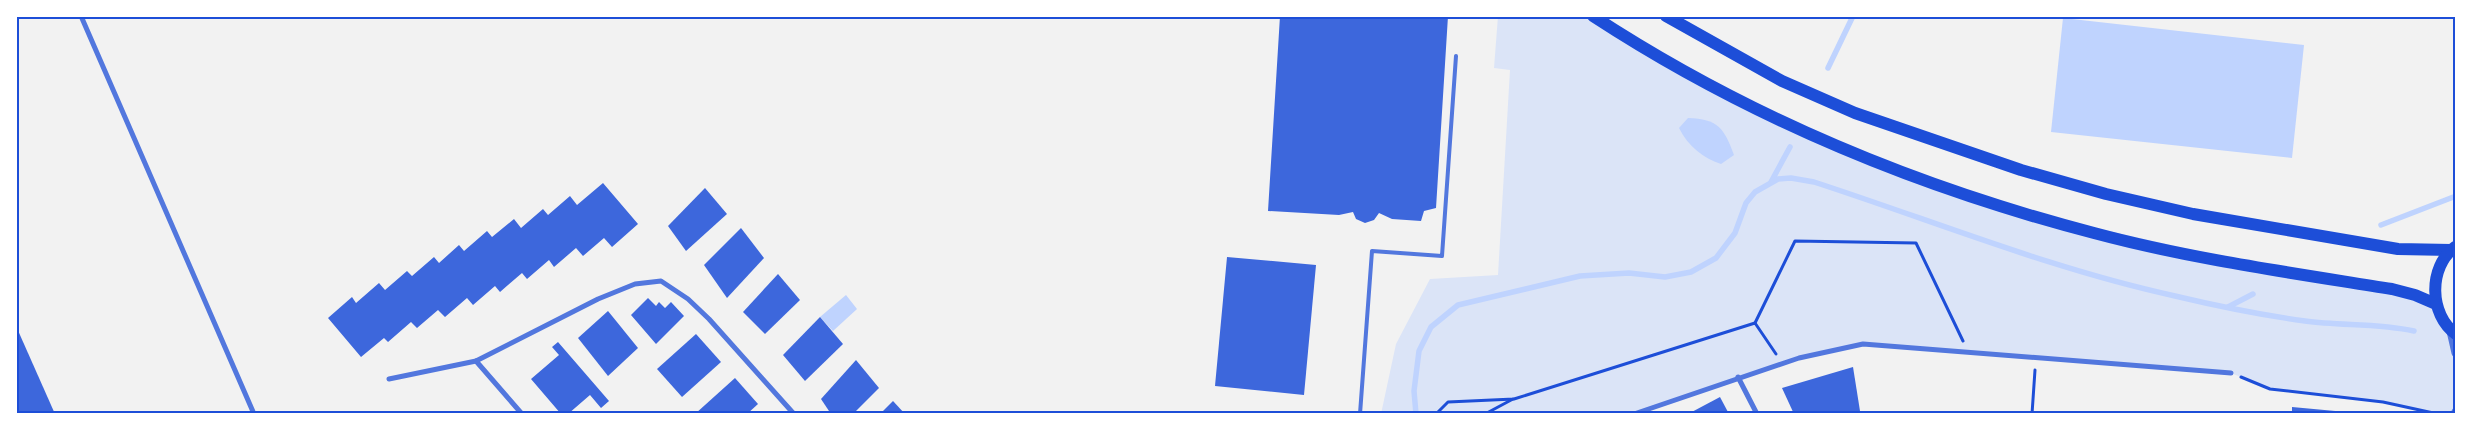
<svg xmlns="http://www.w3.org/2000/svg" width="2472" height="430" viewBox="0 0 2472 430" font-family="Ubuntu,sans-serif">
<rect width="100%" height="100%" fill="#f2f2f2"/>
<polygon fill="#dbe4f7" points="1498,16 1593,16 1764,114 2005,208 2436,304 2456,353 2456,414 2438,414 2383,402 2270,389 2231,373 1863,344 1799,358 1634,414 1381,414 1396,344 1430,279 1498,275 1510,70 1494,68"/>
<g fill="#bfd3fe">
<polygon points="2063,18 2304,45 2292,158 2051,132"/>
<path d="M1688,118c30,1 36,10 46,37l-13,9c-18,-6 -33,-18 -42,-36z"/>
<polygon points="846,295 857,309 833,331 820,317"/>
</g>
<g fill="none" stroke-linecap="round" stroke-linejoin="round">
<g stroke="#bfd3fe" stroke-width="5.5">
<polyline points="1828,68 1853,16"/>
<polyline points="1771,182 1790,147"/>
<polyline points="2381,225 2456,196"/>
<polyline points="2228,307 2253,294"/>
<path d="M1416,414l-2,-23 5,-40 12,-24 27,-22 122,-29 49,-3 36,4 26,-5 25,-14 19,-25 11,-30 9,-11 23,-13 13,-1 23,4c120,39 237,87 361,114 42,10 86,19 130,25 36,5 73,2 109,10"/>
</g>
</g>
<g fill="#3d67dc">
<polygon points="1280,16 1448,16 1436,208 1424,211 1421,221 1392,219 1379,213 1374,220 1365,223 1356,219 1353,212 1339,215 1268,211"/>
<polygon points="603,183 638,224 612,247 604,238 583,256 576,248 554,267 549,260 527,279 522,273 500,292 495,286 473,305 467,298 445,317 438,310 417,328 411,322 388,342 384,338 361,357 328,318 352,297 356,303 379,283 385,290 407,271 412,276 434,257 439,263 459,245 464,251 487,231 492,237 514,219 521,228 543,209 548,215 570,196 577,205"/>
<polygon points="705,188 727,214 686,251 668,226"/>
<polygon points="741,228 764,258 727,298 704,265"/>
<polygon points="1227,257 1316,265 1304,395 1215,386"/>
<polygon points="778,274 800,300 765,334 743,312"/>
<polygon points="648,298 656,306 659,302 665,308 671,302 684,316 656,344 631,315"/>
<polygon points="608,311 638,348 608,376 578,338"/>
<polygon points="820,317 843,344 805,381 783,355"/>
<polygon points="16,326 55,414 16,414"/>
<polygon points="696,334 721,362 682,397 657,369"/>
<polygon points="558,342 609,401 601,408 590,395 568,414 561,414 531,379 559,355 552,347"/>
<polygon points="856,360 879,388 853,414 831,414 821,399"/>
<polygon points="1853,367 1860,411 1852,414 1794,414 1782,388"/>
<polygon points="735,378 758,404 747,414 695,414"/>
<polygon points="1720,397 1729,414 1688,414"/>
<polygon points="893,401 905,414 880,414"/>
<polygon points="2292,407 2346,412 2346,414 2292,414"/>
</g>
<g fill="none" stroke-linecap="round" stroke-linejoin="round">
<g stroke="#1d4ed8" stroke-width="3">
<polyline points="1755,323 1795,241 1916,243 1963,341"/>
<polyline points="2241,377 2270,389 2383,402 2438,414"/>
<polyline points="1436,414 1448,402 1514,399 1755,323 1776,354"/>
<polyline points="1485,414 1513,399"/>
<polyline points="2032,414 2035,370"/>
</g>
<polyline stroke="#5277de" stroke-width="4" points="1360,414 1372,251 1442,256 1456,56"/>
<g stroke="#5277de" stroke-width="5">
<polyline points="81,16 254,414"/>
<polyline points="476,361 522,414"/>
<polyline points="1738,377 1757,414"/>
<polyline points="389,379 476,361 598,299 635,284 661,281 688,299 709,319 794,414"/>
<polyline points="1634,414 1799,358 1863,344 2231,373"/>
</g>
<g stroke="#5277de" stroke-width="9">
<polyline points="2451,331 2456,353"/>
<polyline points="2455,414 2456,412"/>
</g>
<g stroke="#1d4ed8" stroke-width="12">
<path d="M1593,16c153,100 324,171 501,217 97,26 199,40 298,56l23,6 21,9"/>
<polyline points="1666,16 1782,81 1855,113 2021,170 2106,194 2193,214 2398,249 2451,250"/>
<path d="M2455,247c-27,20 -26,68 1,87"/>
</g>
</g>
<rect width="2472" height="430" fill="none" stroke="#ffffff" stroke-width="35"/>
<rect x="18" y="18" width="2436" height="394" fill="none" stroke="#1d4ed8" stroke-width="2"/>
</svg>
